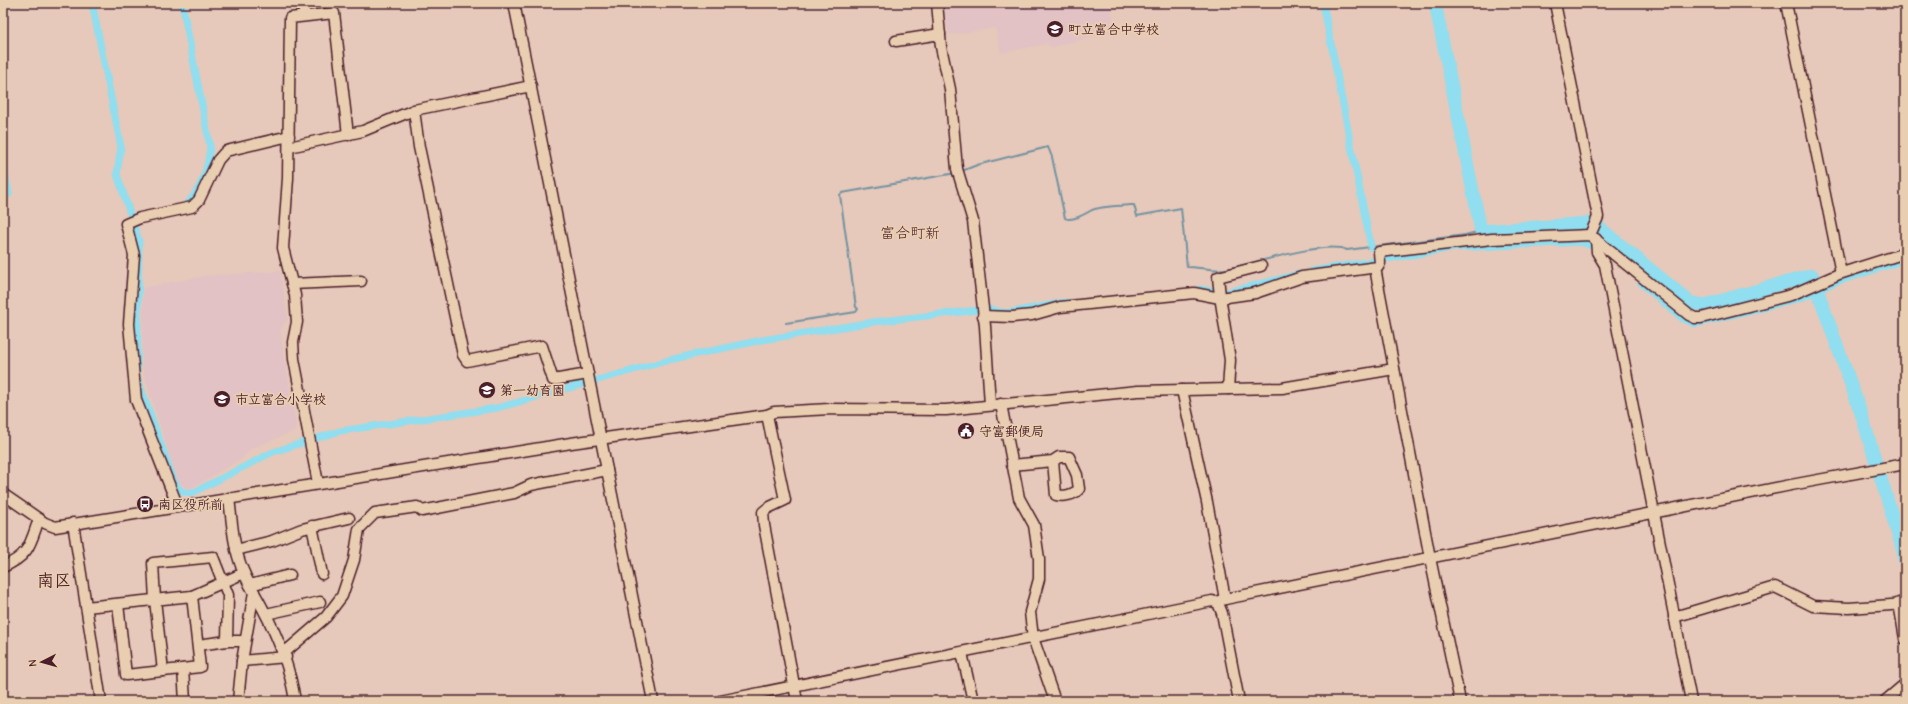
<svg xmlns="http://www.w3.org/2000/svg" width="1908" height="704" viewBox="0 0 1908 704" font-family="'Comic Neue','Klee One',sans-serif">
<rect width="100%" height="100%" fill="#e6c9ba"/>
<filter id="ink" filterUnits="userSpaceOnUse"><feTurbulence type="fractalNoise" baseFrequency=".025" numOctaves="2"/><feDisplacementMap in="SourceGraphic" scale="8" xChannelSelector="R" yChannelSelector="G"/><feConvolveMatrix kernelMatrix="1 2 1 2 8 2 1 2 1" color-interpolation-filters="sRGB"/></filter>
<g filter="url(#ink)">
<g fill="#e2c2c4">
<polygon points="943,3 1110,3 1115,31 1052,47 1046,44 1001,53 995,28 949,35"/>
<polygon points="280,271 288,319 280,330 297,430 250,449 243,458 188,490 177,480 142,368 143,288 204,276"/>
</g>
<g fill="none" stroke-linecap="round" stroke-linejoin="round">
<g stroke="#7492a1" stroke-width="2">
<path d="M962,171l15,-6 71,-18 4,10 13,61c7,4 20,-4 27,-8 8,-4 29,-4 38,-5h4l3,11 44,-8 6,59c12,0 27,4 40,2 27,-5 97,-29 120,-19l118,-15 16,-4"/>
<polyline points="786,323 856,312 858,309 856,307 840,195 842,193 956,173"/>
</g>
<g stroke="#90deef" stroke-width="7">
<path d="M92,3l29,144 -4,27 22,67 -2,136 37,104c6,10 8,13 20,11l79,-40 67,-21 157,-23 176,-49 89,-19 111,-18 114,-13 19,4 60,-11"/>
<path d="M182,3l28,143c-2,22 -7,38 -21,56"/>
<polyline points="1323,3 1371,247"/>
<polyline points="3,162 9,194"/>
<polyline points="1311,271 1454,248 1581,242 1599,249"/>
<polyline points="1641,283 1683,319 1695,324 1801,298 1833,283 1905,260"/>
<polyline points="1200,289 1224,293 1299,274"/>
</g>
<polyline stroke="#90deef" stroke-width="13" points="1435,3 1481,231 1588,223 1600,228 1691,303 1705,305 1812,275 1861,413 1903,551 1905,568"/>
<g stroke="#4a1f2b" stroke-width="13">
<g id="minor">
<polyline points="302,3 305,15"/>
<polyline points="514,3 653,701"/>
<polyline points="937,3 941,47 950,89 957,169 973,221 985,326 990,405"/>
<polyline points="1555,3 1598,217 1590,235"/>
<polyline points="1786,3 1841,273"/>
<polyline points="896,41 940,34"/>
<polyline points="414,110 419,147 463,355 467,361 542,346 553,380 588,374"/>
<polyline points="289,147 363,131 414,110 531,86"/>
<polyline points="1596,239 1597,252 1605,265 1691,701"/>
<polyline points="1375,268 1430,558 1460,701"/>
<polyline points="292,284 361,281"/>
<polyline points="983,316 1012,317 1032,315 1060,307 1175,295 1194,293 1220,298 1255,293 1302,277 1378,267 1380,263 1379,252 1492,239 1590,235 1689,315 1695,318 1701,318 1791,295 1839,274 1905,253"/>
<polyline points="1228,389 1230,360 1220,296 1218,277 1261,266"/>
<polyline points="1182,390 1207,502 1225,599"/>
<polyline points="1001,404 1019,498 1034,525 1039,559 1039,579 1030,612 1033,638 1055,701"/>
<polyline points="767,415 785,500 768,508 763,512 764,525 797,701"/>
<path d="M1012,465l41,-4 6,-4h10l8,18 2,14c-5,6 -16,8 -23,6l-3,-34"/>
<polyline points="318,483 294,359 293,342 297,322 295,295 283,248 288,178 290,18 334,13 348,135"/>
<polyline points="3,494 45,523 55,527 571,443 767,415 774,412 830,409 946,410 1138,391 1282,388 1394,369"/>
<path d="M229,498c3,24 4,48 13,70 5,14 14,27 21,41 16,30 27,58 32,92"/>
<polyline points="178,507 136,400 129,324 134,255 126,224 140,218 192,207 199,200 218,160 226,151 289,136"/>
<polyline points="73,523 101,701"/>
<polyline points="312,526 322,574"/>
<polyline points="236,550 272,541 302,529 349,518"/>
<path d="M3,567c27,-12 27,-23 36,-48"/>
<polyline points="250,585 290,575"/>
<polyline points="1216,602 1225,599 1791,485 1905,464"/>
<polyline points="1899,603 1905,639"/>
<polyline points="118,604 126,675 200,667 192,596"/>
<polyline points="86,607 192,596 244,573"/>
<polyline points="266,614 320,602"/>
<polyline points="1674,617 1775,587 1813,606 1849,608 1905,604"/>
<polyline points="198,645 227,641 245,641"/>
<polyline points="284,653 326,617 342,596 354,560 359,529 375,513 417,507 422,511 514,493 531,485 607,470"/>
<polyline points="962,653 973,701"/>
<polyline points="242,661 286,657"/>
<polyline points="183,669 185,701"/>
<polyline points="163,671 155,600 153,563 213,557 228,595 227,641"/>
<polyline points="238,701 242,661 254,592"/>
<polyline points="720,701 1212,601 1218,603 1222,613 1239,701"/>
<polyline points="1885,701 1905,684"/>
</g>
</g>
<use href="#minor" stroke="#eaceb1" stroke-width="10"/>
</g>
</g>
<defs>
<g id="school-disc" transform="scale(0.9)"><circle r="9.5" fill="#4a1f2b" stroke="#eaceb1"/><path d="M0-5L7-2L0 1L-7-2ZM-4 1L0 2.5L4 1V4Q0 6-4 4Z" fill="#fff"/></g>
<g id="civic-disc" transform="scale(0.9)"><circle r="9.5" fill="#4a1f2b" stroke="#eaceb1"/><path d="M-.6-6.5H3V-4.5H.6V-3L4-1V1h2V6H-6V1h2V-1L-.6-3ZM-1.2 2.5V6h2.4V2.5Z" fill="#fff"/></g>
<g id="bus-disc" transform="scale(0.9)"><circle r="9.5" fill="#4a1f2b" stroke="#eaceb1"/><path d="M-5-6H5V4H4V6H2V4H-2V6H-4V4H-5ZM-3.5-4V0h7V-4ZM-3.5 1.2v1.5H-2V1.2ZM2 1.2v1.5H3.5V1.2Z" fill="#fff"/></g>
</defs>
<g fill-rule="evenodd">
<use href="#school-disc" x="1055" y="29"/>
<use href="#school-disc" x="487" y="390"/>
<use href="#school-disc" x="222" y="399"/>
<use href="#civic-disc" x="966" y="431"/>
<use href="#bus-disc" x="145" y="504"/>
</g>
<g text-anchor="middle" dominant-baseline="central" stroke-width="3.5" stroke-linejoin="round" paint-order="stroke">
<g font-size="13" font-weight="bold" fill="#4a1f2b" stroke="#eaceb1" text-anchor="start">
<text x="1068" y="29">町立富合中学校</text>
<text x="500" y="390">第一幼育園</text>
<text x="235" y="399">市立富合小学校</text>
<text x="979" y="431">守富郵便局</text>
<text x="158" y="504">南区役所前</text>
</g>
<g font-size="15" fill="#4a1f2b" stroke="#eaceb1">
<text x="910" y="233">富合町新</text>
</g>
<g font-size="17" font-weight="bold" fill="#4a1f2b" stroke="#eaceb1">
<text x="54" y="580">南区</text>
</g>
</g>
<rect width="1908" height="704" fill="none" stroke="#eaceb1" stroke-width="16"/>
<rect x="8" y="8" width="1892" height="688" fill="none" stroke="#4a1f2b" stroke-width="1.5" filter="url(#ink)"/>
<g transform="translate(42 662) rotate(264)" stroke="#eaceb1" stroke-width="3" paint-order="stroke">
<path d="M0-3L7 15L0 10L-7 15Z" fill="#4a1f2b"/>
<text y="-6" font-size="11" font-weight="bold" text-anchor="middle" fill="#4a1f2b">N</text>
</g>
</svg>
